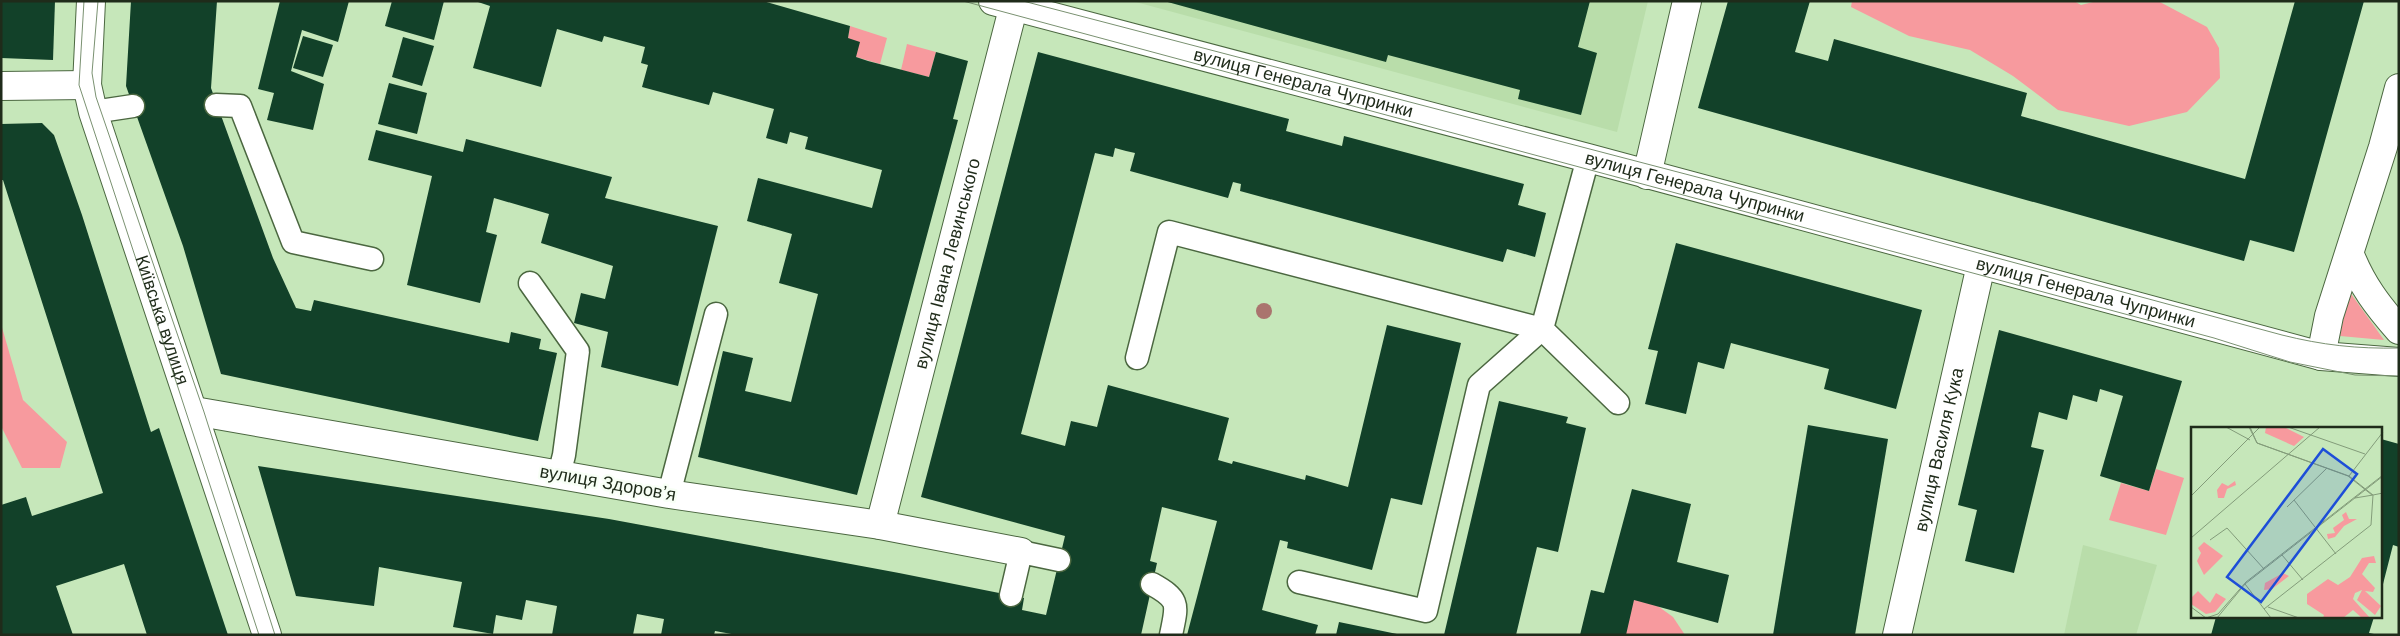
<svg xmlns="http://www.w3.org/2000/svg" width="2400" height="636" viewBox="0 0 2400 636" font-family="Arial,sans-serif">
<rect width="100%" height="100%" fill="#c6e7ba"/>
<g fill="#b9ddaa">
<polygon points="1132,1 1648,1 1617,132"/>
<polygon points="2083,545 2157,565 2136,635 2064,635"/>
</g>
<g fill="#f79a9e">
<polygon points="1852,1 2074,1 2081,5 2097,1 2158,1 2207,27 2219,48 2220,78 2187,112 2129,126 2058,110 2013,76 1970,50 1909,36 1851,7"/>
<polygon points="850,26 887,38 880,64 856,57 848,38"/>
<polygon points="907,44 936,52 929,77 901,70"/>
<polygon points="2349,291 2384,340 2340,336"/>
<polygon points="1,324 23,400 67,442 60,468 22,468 1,426"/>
<polygon points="2156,469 2184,478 2166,535 2109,520 2121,483 2149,491"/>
<polygon points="1644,596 1673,617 1685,635 1585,635 1602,602"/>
</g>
<g fill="#124129">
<polygon points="1,1 55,1 53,60 1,58"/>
<polygon points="131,1 217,1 211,88 273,258 296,308 311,311 314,300 509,343 511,332 541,339 539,349 557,353 538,441 221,374 183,246 126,86"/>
<polygon points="280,1 349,1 338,42 302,30 291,71 324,84 313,130 267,120 274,93 258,89"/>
<polygon points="392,1 444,1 434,40 385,26"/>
<polygon points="475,1 763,1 850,26 848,38 860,42 856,57 868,61 929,77 936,52 968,61 953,119 958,120 857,495 698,457 723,351 753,358 745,391 791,402 818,294 779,283 792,234 747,221 758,178 872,208 882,170 805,149 808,137 790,132 787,144 766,138 774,109 713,92 709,105 642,87 648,65 641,63 645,47 604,36 602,42 557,29 541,87 473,68 490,6"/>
<polygon points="1164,1 1590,1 1578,47 1597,53 1581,115 1518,99 1520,90 1388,55 1386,62"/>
<polygon points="1728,1 1810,1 1795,52 1828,61 1834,39 2027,93 2021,116 2245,179 2295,1 2364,1 2294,252 2250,240 2244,261 1698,108"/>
<polygon points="303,36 333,45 323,77 293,68"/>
<polygon points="403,37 434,46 422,86 392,77"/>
<polygon points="1038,52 1289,119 1286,131 1342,146 1344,136 1524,184 1518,205 1546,213 1535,257 1507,249 1503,262 1240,191 1241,184 1233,182 1228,198 1130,171 1135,153 1126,151 1115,148 1113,157 1095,153 1021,434 1065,446 1071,421 1097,427 1108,385 1229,418 1218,460 1232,464 1233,461 1305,480 1306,475 1348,487 1387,325 1461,343 1422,505 1391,498 1372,570 1287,548 1288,542 1280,540 1262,610 1318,625 1315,635 1187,635 1217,521 1162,507 1150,561 1157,563 1141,635 737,635 715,631 714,635 661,635 664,619 637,614 633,635 552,635 557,606 526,600 522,620 496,615 493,634 453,627 462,582 379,567 374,606 296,596 258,466 609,519 899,573 1024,598 1022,610 1046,615 1065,536 921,497"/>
<polygon points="389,83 427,93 417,134 378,124"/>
<polygon points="42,123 54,135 82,215 151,432 159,428 228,635 147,635 124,564 56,586 73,635 1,635 1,505 26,497 32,516 103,493 3,180 1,180 1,124"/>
<polygon points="376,130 463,152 466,139 612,177 605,198 718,226 678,386 601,367 608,332 574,323 581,293 605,299 613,266 541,243 549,214 494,198 486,232 497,235 480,303 407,285 432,176 368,160"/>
<polygon points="1676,243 1922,310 1896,409 1824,389 1829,369 1731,343 1724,369 1698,362 1686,414 1645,404 1658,351 1648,349"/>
<polygon points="1999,330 2182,381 2149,491 2100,476 2123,396 2100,389 2097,402 2073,395 2067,420 2039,412 2031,447 2044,450 2014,573 1965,561 1977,510 1958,505"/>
<polygon points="1499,401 1568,417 1566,423 1586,428 1558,552 1537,547 1516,635 1444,635"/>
<polygon points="1808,425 1888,439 1855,635 1773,635"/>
<polygon points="2381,439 2399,444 2399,547 2393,545 2382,588"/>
<polygon points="1632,489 1691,504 1677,562 1729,575 1718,623 1634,600 1626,635 1580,635 1591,590 1604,593"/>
<polygon points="2216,617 2374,617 2369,633 2374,634 2211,635"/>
<polygon points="1339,622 1397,634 1396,635 1336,635"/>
</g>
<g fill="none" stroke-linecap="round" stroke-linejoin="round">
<g stroke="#4b6740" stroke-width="25">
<g id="lane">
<polyline points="216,105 240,106 293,242 372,259"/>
<polyline points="93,112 133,106"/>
<polyline points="1588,158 1542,329 1618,403"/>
<polyline points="530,283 578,351 564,455 559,475"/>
<polyline points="1137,358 1169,232 1542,329"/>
<polyline points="669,494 716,314"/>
<polyline points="1299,582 1426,611 1479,385 1542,329"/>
<path d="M1152,584c29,16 25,21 19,51"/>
<polyline points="1011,595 1021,552 1059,560"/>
</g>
</g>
<g stroke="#4b6740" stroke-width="30">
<g id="street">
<polyline points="1,86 87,85"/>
<polyline points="1647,175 1687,1"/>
<polyline points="194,411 669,494 880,525 1021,552"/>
<path id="s1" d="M880,525l135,-524"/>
<path id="s2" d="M1897,635l84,-370"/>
</g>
</g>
<g stroke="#4b6740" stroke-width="30">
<g id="secondary">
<path id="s3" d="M91,1l-4,84 6,27 174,523"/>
<path id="s4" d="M993,1l595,157 733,198 78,6"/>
<path d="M2350,255c12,30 27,50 49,75"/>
<polyline points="2321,356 2329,316 2383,147 2399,88"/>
</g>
</g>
<use href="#lane" stroke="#fff" stroke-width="22"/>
<use href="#street" stroke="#fff" stroke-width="28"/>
<use href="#secondary" stroke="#fff" stroke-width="28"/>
<g stroke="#7a9171" stroke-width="1">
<polyline points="84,1 79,85 259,635"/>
<polyline points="98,1 92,73 96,97 204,412 275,635"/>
<polyline points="963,1 2214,338 2290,362 2355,375 2399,376"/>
<path d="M1023,1l693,181 566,153c40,10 75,14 117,13"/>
</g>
</g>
<circle fill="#aa746e" cx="1264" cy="311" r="8"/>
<g text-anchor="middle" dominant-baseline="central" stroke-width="5" stroke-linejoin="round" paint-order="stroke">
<g font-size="18" fill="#1f2b1a" stroke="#f8fff6">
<text stroke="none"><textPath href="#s4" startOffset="321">вулиця Генерала Чупринки</textPath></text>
<text stroke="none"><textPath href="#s4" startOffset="726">вулиця Генерала Чупринки</textPath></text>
<text stroke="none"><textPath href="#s1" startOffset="270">вулиця Івана Левинського</textPath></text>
<text stroke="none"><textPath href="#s4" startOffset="1131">вулиця Генерала Чупринки</textPath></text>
<text stroke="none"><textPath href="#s3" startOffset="331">Київська вулиця</textPath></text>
<text stroke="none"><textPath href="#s2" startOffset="190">вулиця Василя Кука</textPath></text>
<text transform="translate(608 483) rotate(10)">вулиця Здоровʼя</text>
</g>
</g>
<g transform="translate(2191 427)">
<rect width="191" height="191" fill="#c6e7ba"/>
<path d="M75,0h18l20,10 -10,9 -29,-13zM44,54l1,4 -9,4 -3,9h-6l-1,-8 5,-7 6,3zM155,85l3,7h8l-13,7 -9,11 -7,2 -1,-5 8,-1 -2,-5 11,-8 -2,-5zM13,115l19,14 -19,19 -7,-14 4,-8 -3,-5zM183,129l2,7h-7l-7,11 13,14 -2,4 -8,-1 16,15 -6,9 -18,-15 5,-10 -7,3 -2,6 17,19h-8l-9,-8 -10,8h-20l1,-3 -17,-11v-10l21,-15 10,6 12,-8 12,-19zM92,146l6,3 -17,13 -8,1 1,-7zM7,164l12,12 6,-10 10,6 -11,13 -9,2 -15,-10v-6z" fill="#f79a9e"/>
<path fill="none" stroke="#839c7a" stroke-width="1" d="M35,0l24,13M58,0l8,16 91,33 24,19M59,0l7,16 92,33 24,19 10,-2M97,0l77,27M158,49l34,-44M0,69l69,-69M103,73l42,54M96,80l40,-39M0,111l129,-111M19,113l17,-12 37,41M91,128l21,25M54,157l26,34M0,180l15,11 12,-4 28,-32 137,-107M77,180l31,11M73,182l107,-84 2,-30 -18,3M26,191l28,-34 138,-108"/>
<path fill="#1d4ed8" fill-opacity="0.15" stroke="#1d4ed8" stroke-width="2.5" d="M132,22l34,25 -96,128 -34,-25z"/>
<rect width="191" height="191" fill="none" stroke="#1f2b1a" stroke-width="2.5"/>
</g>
<rect width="2400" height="636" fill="none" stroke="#1f2b1a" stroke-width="5"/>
</svg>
